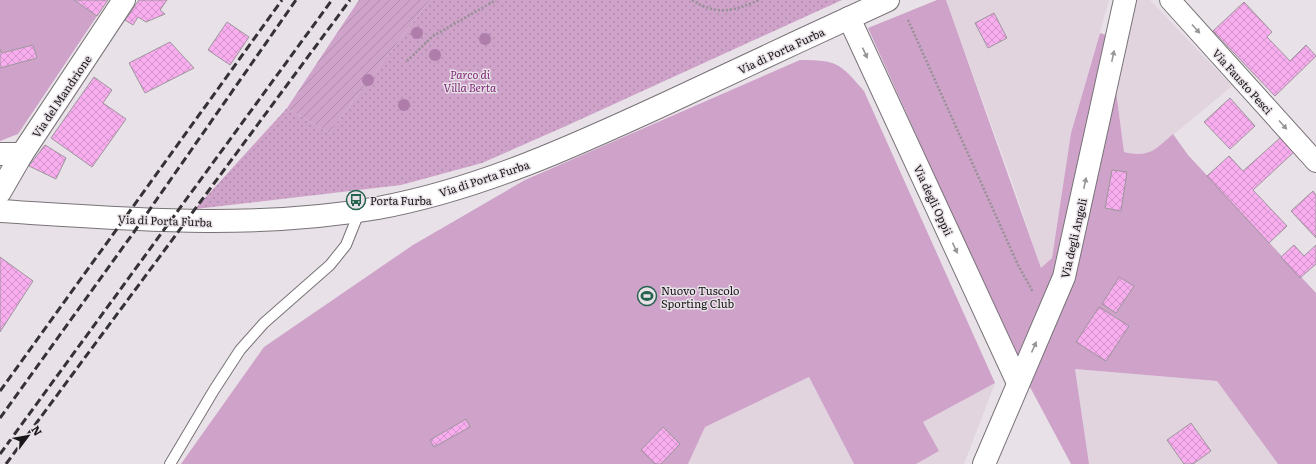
<svg xmlns="http://www.w3.org/2000/svg" width="1316" height="464" viewBox="0 0 1316 464" font-family="Literata,serif">
<defs>
<pattern id="park-dots" width="8" height="8" patternUnits="userSpaceOnUse"><rect width="8" height="8" fill="#cea2c9"/><path d="M2 2h.1M6 6h.1" fill="none" stroke="#b08bac" stroke-width="1.8" stroke-linecap="round"/></pattern>
<pattern id="garden-furrows" width="10" height="10" patternUnits="userSpaceOnUse"><rect width="10" height="10" fill="#cea2c9"/><path d="M-1 1l2-2M0 10L10 0M9 11l2-2" fill="none" stroke="#b08bac"/></pattern>
<pattern id="building-cross-hatch" width="8" height="8" patternUnits="userSpaceOnUse"><rect width="8" height="8" fill="#f7adee"/><path d="M0 0l8 8M0 8l8-8" fill="none" stroke="#d394cb"/></pattern>
</defs>
<rect width="100%" height="100%" fill="#e8e1e7"/>
<g fill="#e1d4df">
<polygon points="946,0 1109,0 1071,133 1052,258 1041,269 1014,187"/>
<polygon points="1133,0 1150,0 1232,86 1155,150 1139,156 1124,152 1116,91"/>
<polygon points="1075,369 1217,381 1278,464 1089,464"/>
<polygon points="809,377 854,464 688,464 705,427"/>
<polygon points="995,383 964,464 916,464 939,451 923,422"/>
</g>
<g fill="#cea2c9">
<polygon points="0,0 74,0 97,16 18,134 0,141 0,68 37,58 33,45 2,53 0,49"/>
<path d="M937,0h9l95,268 11,-10 19,-125 29,-100 26,9 -10,49 8,61c25,6 31,-2 49,-18l15,21 128,138v171h-38l-61,-83 -142,-12 14,95h-18l-41,-77 -162,-359z"/>
<path d="M800,60c37,0 40,3 64,31l131,292 -72,39 16,29 -23,13h-62l-45,-87 -104,50 -17,37h-507l83,-117 149,-102 112,-65z"/>
</g>
<polygon fill="url(#park-dots)" points="430,0 842,0 566,126 482,163 401,185 195,209 287,108 329,133"/>
<polygon fill="url(#garden-furrows)" points="359,0 430,0 329,133 287,108"/>
<g fill="url(#building-cross-hatch)" stroke="#9d969c">
<polygon points="74,0 108,0 97,16"/>
<polygon points="139,0 167,0 160,10 165,14 146,22 138,17 133,25 125,20"/>
<polygon points="1244,2 1272,32 1267,37 1290,61 1306,45 1316,56 1275,96 1213,31"/>
<polygon points="994,13 1007,38 988,48 975,23"/>
<polygon points="227,22 249,37 230,65 208,50"/>
<polygon points="170,42 194,68 145,93 129,63"/>
<polygon points="33,45 37,58 0,68 0,49 2,53"/>
<polygon points="94,77 112,90 103,103 126,119 92,167 51,138"/>
<polygon points="1230,98 1255,126 1230,149 1204,122"/>
<polygon points="1280,138 1294,152 1253,190 1287,226 1269,243 1207,176 1229,156 1243,171"/>
<polygon points="45,145 66,158 56,179 29,166"/>
<polygon points="1112,170 1127,172 1121,211 1105,208"/>
<polygon points="1313,191 1316,195 1316,238 1291,211"/>
<polygon points="1294,245 1304,256 1316,245 1316,264 1300,278 1281,257"/>
<polygon points="0,257 33,281 0,332"/>
<polygon points="1119,277 1134,286 1116,313 1102,304"/>
<polygon points="1099,307 1129,326 1106,361 1076,342"/>
<polygon points="466,419 470,427 434,447 430,440"/>
<polygon points="1191,423 1211,451 1193,464 1184,464 1167,440"/>
<polygon points="663,427 680,444 661,464 655,464 641,450"/>
</g>
<g fill="none" stroke-linecap="round" stroke-linejoin="round">
<g stroke="#797378" stroke-width="12">
<polyline id="lane" points="170,464 214,390 240,350 264,323 330,265 346,245 360,210"/>
</g>
<g stroke="#797378" stroke-width="22">
<polyline id="street" points="1170,0 1316,162"/>
</g>
<g stroke="#797378" stroke-width="24">
<g id="secondary">
<polyline points="849,18 1018,383"/>
<polyline points="0,154 22,154"/>
<polyline points="0,192 22,154 124,0"/>
<path d="M0,211c126,8 253,19 378,-3 102,-19 196,-62 289,-105 74,-35 147,-69 221,-103"/>
<polyline points="984,464 1064,277 1125,0"/>
</g>
</g>
<g stroke="#969195" stroke-width="2.5" stroke-dasharray="2 2" stroke-linecap="butt">
<path d="M692,0c25,16 42,11 67,0"/>
<polyline points="908,20 1018,265 1033,292"/>
<polyline points="407,61 433,36 496,0"/>
</g>
<use href="#lane" stroke="#fff" stroke-width="10"/>
<use href="#street" stroke="#fff" stroke-width="20"/>
<use href="#secondary" stroke="#fff" stroke-width="22"/>
<g stroke="#353235" stroke-width="3" stroke-dasharray="8 4" stroke-linecap="butt">
<polyline points="0,391 282,0"/>
<polyline points="0,418 134,232 296,0"/>
<polyline points="0,454 332,0"/>
<polyline points="6,464 350,0"/>
</g>
</g>
<g fill="#ae7daa">
<circle cx="417" cy="33" r="6"/>
<circle cx="485" cy="39" r="6"/>
<circle cx="435" cy="55" r="6"/>
<circle cx="368" cy="80" r="6"/>
<circle cx="404" cy="105" r="6"/>
</g>
<defs><path id="oneway-solid" d="M-6-.8H1V-3.2L6.5 0L1 3.2V.8H-6Z"/></defs>
<g fill="#979697">
<use href="#oneway-solid" transform="translate(1196 29) rotate(48)"/>
<use href="#oneway-solid" transform="translate(865 53) rotate(65)"/>
<use href="#oneway-solid" transform="translate(1113 56) rotate(-78)"/>
<use href="#oneway-solid" transform="translate(1283 125) rotate(48)"/>
<use href="#oneway-solid" transform="translate(1085 183) rotate(-78)"/>
<use href="#oneway-solid" transform="translate(955 248) rotate(65)"/>
<use href="#oneway-solid" transform="translate(1034 347) rotate(-66)"/>
</g>
<defs>
<g id="bus-ring" transform="scale(1)"><circle r="9.5" fill="#e8e1e7" stroke="#25634f" stroke-width="1.5"/><path d="M-5-6H5V4H4V6H2V4H-2V6H-4V4H-5ZM-3.5-4V0h7V-4ZM-3.5 1.2v1.5H-2V1.2ZM2 1.2v1.5H3.5V1.2Z" fill="#25634f"/></g>
<g id="stadium-ring" transform="scale(1)"><circle r="9.5" fill="#e8e1e7" stroke="#25634f" stroke-width="1.5"/><path d="M0-5a6.5 5 0 1 0 0 10a6.5 5 0 1 0 0-10ZM-3.5-1.8h7v3.6h-7Z" fill="#25634f"/></g>
</defs>
<g fill-rule="evenodd">
<use href="#bus-ring" x="356" y="200"/>
<use href="#stadium-ring" x="647" y="296"/>
</g>
<g text-anchor="middle" dominant-baseline="central" stroke-width="3" stroke-linejoin="round" paint-order="stroke">
<g font-size="11" fill="#181618" stroke="#e8e1e7">
<text transform="translate(781 50) rotate(-25)">Via di Porta Furba</text>
<text transform="translate(1243 81) rotate(48)">Via Fausto Pesci</text>
<text transform="translate(61 96) rotate(-56)">Via del Mandrione</text>
<text transform="translate(484 178) rotate(-18)">Via di Porta Furba</text>
<text transform="translate(934 200) rotate(65)">Via degli Oppii</text>
<text transform="translate(165 220) rotate(2)">Via di Porta Furba</text>
<text transform="translate(1073 238) rotate(-77)">Via degli Angeli</text>
</g>
<g font-size="11" font-style="italic" fill="#7e2b79" stroke="#e8e1e7">
<text x="470" y="74">Parco di<tspan x="470" dy="13">Villa Berta</tspan></text>
</g>
<g font-size="11" fill="#181618" stroke="#e8e1e7" text-anchor="start">
<text x="370" y="200">Porta Furba</text>
<text x="661" y="290">Nuovo Tuscolo<tspan x="661" dy="13">Sporting Club</tspan></text>
</g>
</g>
<g transform="translate(28 436) rotate(58)" stroke="#e8e1e7" stroke-width="3" paint-order="stroke">
<path d="M0-3L7 15L0 10L-7 15Z" fill="#181618"/>
<text y="-6" font-size="11" font-weight="bold" text-anchor="middle" fill="#181618">N</text>
</g>
</svg>
